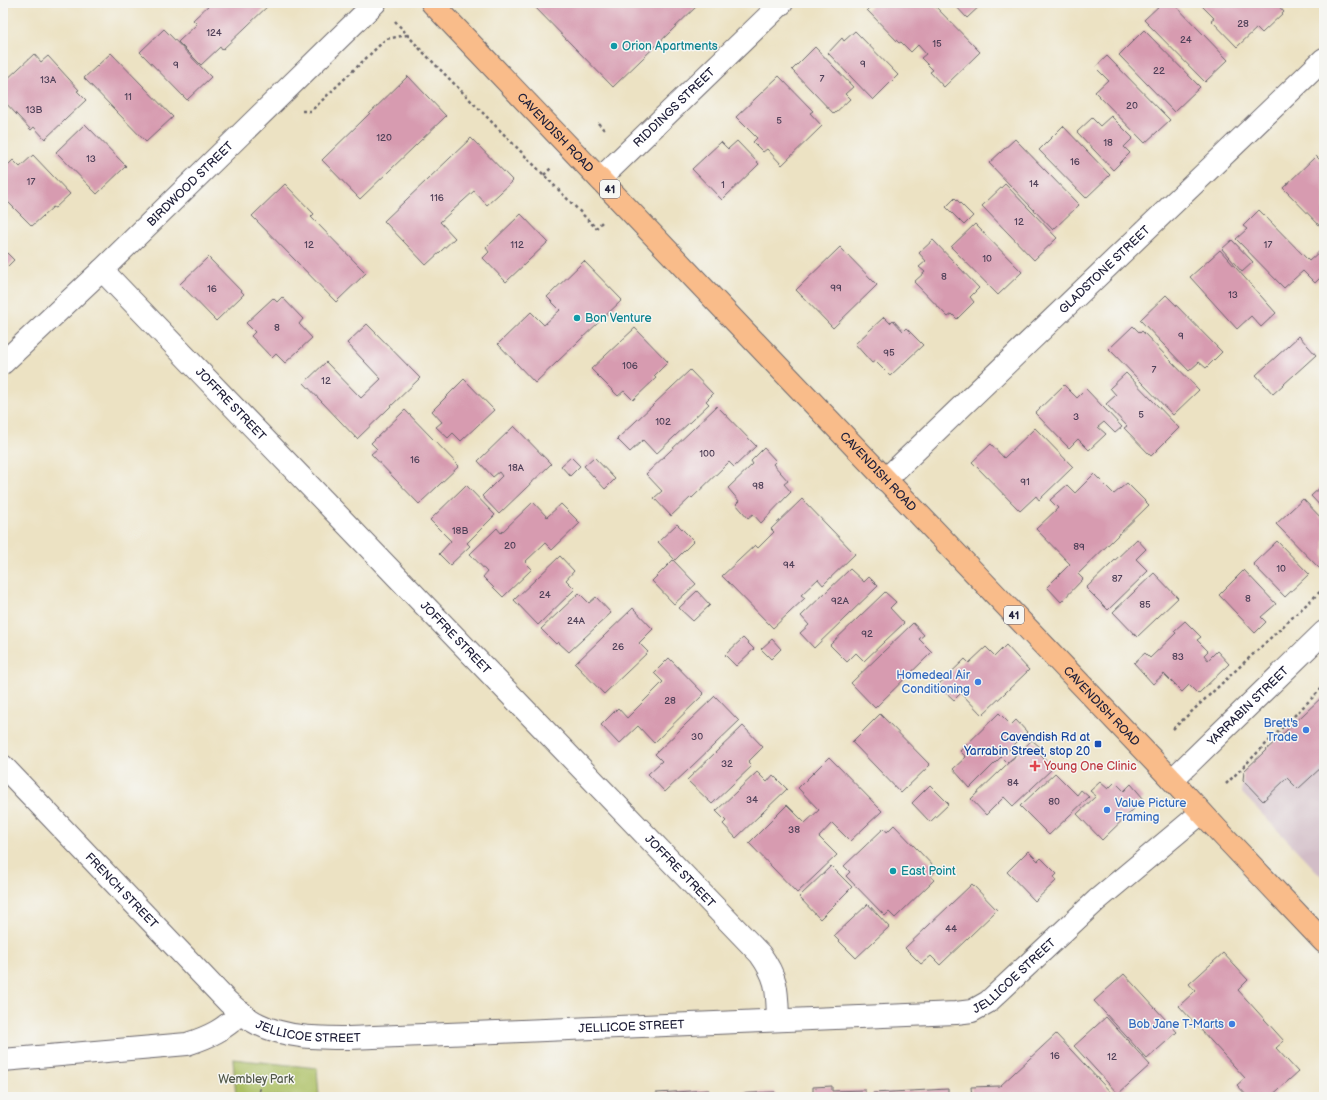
<svg xmlns="http://www.w3.org/2000/svg" width="1327" height="1100" viewBox="0 0 1327 1100" font-family="'Balsamiq Sans',sans-serif">
<rect width="100%" height="100%" fill="#f6f6f2"/>
<filter id="ink" filterUnits="userSpaceOnUse"><feTurbulence type="fractalNoise" baseFrequency=".025" numOctaves="2"/><feDisplacementMap in="SourceGraphic" scale="8" xChannelSelector="R" yChannelSelector="G"/><feConvolveMatrix kernelMatrix="1 2 1 2 8 2 1 2 1" color-interpolation-filters="sRGB"/></filter>
<filter id="wash" filterUnits="userSpaceOnUse"><feTurbulence type="fractalNoise" baseFrequency=".012" numOctaves="4" result="noise"/><feDisplacementMap in="SourceGraphic" scale="16" xChannelSelector="R" yChannelSelector="G"/><feGaussianBlur stdDeviation="0.9" result="paint"/><feColorMatrix in="noise" values="0 0 0 0 0 0 0 0 0 0 0 0 0 0 0 0 0 1.4 0 .05"/><feComposite in="paint" operator="in"/></filter>
<g filter="url(#wash)">
<rect width="100%" height="100%" fill="#ece2c3"/>
<polygon fill="#d2bdc7" points="1324,694 1324,879 1241,792 1244,771"/>
<polygon fill="#acc063" stroke="#67714f" points="233,1059 317,1068 319,1097 236,1097"/>
<g id="blocks">
<g fill="#d79bb0">
<polygon points="211,3 271,3 222,50 220,47 201,65 178,42 197,24 193,20"/>
<polygon points="531,3 698,3 699,4 613,87"/>
<polygon points="875,3 932,3 980,52 944,87 930,72 933,70 921,58 926,54 918,45 911,52 901,42 899,43 867,10"/>
<polygon points="953,3 983,3 967,18"/>
<polygon points="1162,3 1173,3 1228,60 1205,82 1144,20"/>
<polygon points="1205,3 1276,3 1284,12 1262,33 1257,28 1237,47 1211,20 1214,18 1202,6"/>
<polygon points="164,29 211,77 187,100 140,52"/>
<polygon points="1144,30 1200,87 1174,112 1119,55"/>
<polygon points="855,31 898,75 873,100 828,53 842,38 844,41"/>
<polygon points="815,47 853,87 845,94 850,99 834,114 792,70"/>
<polygon points="111,53 173,117 146,142 84,78"/>
<polygon points="34,54 41,62 48,56 79,90 77,91 86,100 45,139 34,127 31,130 3,100 8,94 3,89 3,83"/>
<polygon points="1107,56 1170,120 1145,143 1095,92 1108,80 1095,67"/>
<polygon points="408,76 446,116 360,199 322,160"/>
<polygon points="779,76 813,111 810,113 822,126 782,165 767,149 763,152 753,142 757,138 736,117"/>
<polygon points="1111,116 1133,138 1124,147 1130,153 1113,170 1077,132 1092,118 1100,126"/>
<polygon points="85,124 126,166 97,194 56,152"/>
<polygon points="1063,126 1110,175 1086,198 1039,150"/>
<polygon points="471,138 513,181 487,205 474,191 440,222 455,238 426,265 384,221"/>
<polygon points="1015,139 1079,205 1053,230 989,163"/>
<polygon points="737,141 759,164 722,200 692,169 721,142 728,149"/>
<polygon points="33,155 70,194 55,208 53,207 32,226 3,197 3,170 13,160 20,167"/>
<polygon points="1316,156 1324,164 1324,230 1283,188"/>
<polygon points="285,184 314,214 311,217 366,273 336,302 252,216"/>
<polygon points="1005,184 1057,238 1034,260 982,206"/>
<polygon points="955,198 973,216 964,225 946,207"/>
<polygon points="1259,210 1309,261 1320,251 1324,255 1324,275 1323,275 1315,283 1303,271 1284,288 1236,239 1247,229 1243,226"/>
<polygon points="521,214 548,242 506,282 483,258 489,252 486,248"/>
<polygon points="975,224 1022,272 998,295 951,247"/>
<polygon points="933,240 979,288 970,297 974,302 957,319 952,314 948,317 914,282 925,272 919,267 926,261 919,253"/>
<polygon points="1232,240 1253,262 1242,272 1222,249"/>
<polygon points="840,247 877,285 833,328 796,290"/>
<polygon points="3,249 14,260 3,271"/>
<polygon points="1220,250 1276,313 1261,327 1251,316 1237,329 1190,277"/>
<polygon points="208,257 244,294 216,321 180,284"/>
<polygon points="584,261 622,300 535,383 498,344 531,312 544,325 560,310 547,297"/>
<polygon points="1166,295 1222,352 1206,368 1199,362 1189,371 1140,320"/>
<polygon points="282,297 303,319 299,324 312,338 285,363 276,354 272,358 251,336 255,332 246,323 273,298 277,302"/>
<polygon points="884,317 890,323 893,320 903,331 906,328 923,345 890,376 875,361 872,363 855,344"/>
<polygon points="367,324 420,378 357,439 304,383 326,362 361,398 381,379 347,343"/>
<polygon points="1133,326 1140,333 1142,331 1199,390 1173,415 1109,349"/>
<polygon points="635,328 668,362 654,376 656,378 633,400 624,391 618,396 591,369"/>
<polygon points="1299,336 1316,355 1273,394 1256,375"/>
<polygon points="690,370 713,394 706,401 709,404 656,454 643,440 630,452 617,439"/>
<polygon points="1126,373 1179,428 1151,456 1124,428 1127,426 1106,404 1116,395 1110,388"/>
<polygon points="464,379 494,410 461,441 453,433 448,438 436,427 442,422 432,411"/>
<polygon points="1064,385 1077,398 1086,389 1122,427 1115,433 1104,422 1098,427 1106,434 1089,450 1078,439 1069,448 1035,413"/>
<polygon points="717,406 756,446 734,467 729,462 692,498 691,497 671,516 654,498 662,491 646,474"/>
<polygon points="405,410 459,466 419,504 371,454 377,449 371,443"/>
<polygon points="514,426 551,464 499,514 482,496 502,476 499,472 493,477 478,461"/>
<polygon points="1035,428 1073,467 1039,500 1036,496 1020,511 972,462 991,444 1004,458"/>
<polygon points="764,448 776,461 773,464 788,481 784,484 791,492 761,523 753,514 748,518 736,504 739,501 728,488 753,464 751,461"/>
<polygon points="571,457 580,466 570,476 561,466"/>
<polygon points="594,457 615,479 605,489 584,466"/>
<polygon points="1094,474 1114,494 1127,483 1149,505 1078,574 1083,579 1061,602 1047,587 1070,564 1036,529 1058,508 1050,500 1067,485 1075,493"/>
<polygon points="1324,484 1324,510 1311,496"/>
<polygon points="466,485 495,515 467,543 470,546 450,565 439,554 451,541 430,520"/>
<polygon points="802,499 855,554 823,585 818,579 801,595 805,598 773,628 722,576 755,545 758,548 774,532 771,529"/>
<polygon points="1303,499 1324,521 1324,565 1320,569 1276,524"/>
<polygon points="533,502 547,517 561,504 580,523 552,550 545,543 525,562 532,569 503,597 483,577 487,572 470,554 497,528 501,533"/>
<polygon points="677,524 694,541 675,560 658,542"/>
<polygon points="1137,539 1146,549 1136,559 1148,571 1108,610 1086,588"/>
<polygon points="1277,541 1309,574 1285,597 1253,564"/>
<polygon points="560,556 574,571 566,580 575,589 538,625 514,600"/>
<polygon points="673,560 696,584 674,604 652,581"/>
<polygon points="850,569 864,582 869,577 878,586 814,648 800,633 809,625 801,616"/>
<polygon points="1244,570 1276,604 1261,617 1266,622 1255,633 1219,595"/>
<polygon points="1154,573 1178,598 1137,637 1113,612"/>
<polygon points="697,591 710,605 693,621 679,608"/>
<polygon points="885,592 896,602 890,608 904,623 864,661 856,653 847,662 830,645"/>
<polygon points="579,593 589,603 596,597 611,613 569,652 558,642 556,644 541,629"/>
<polygon points="633,608 653,629 639,643 648,652 604,694 575,664"/>
<polygon points="1185,621 1201,637 1197,640 1208,651 1204,655 1208,660 1217,651 1229,664 1198,694 1189,685 1182,692 1164,674 1153,684 1134,663 1145,653 1150,658 1176,633 1174,631"/>
<polygon points="913,623 924,635 919,639 932,652 875,708 851,683"/>
<polygon points="743,638 754,649 736,666 725,655"/>
<polygon points="772,639 781,649 771,659 761,649"/>
<polygon points="1006,645 1029,670 982,715 961,693 954,700 938,685 965,659 969,663 986,647 995,656"/>
<polygon points="669,658 704,694 654,743 638,726 619,744 601,725 618,708 627,718 663,682 654,673"/>
<polygon points="1324,695 1324,765 1298,789 1287,778 1263,801 1243,780 1244,771"/>
<polygon points="715,696 739,721 665,792 648,774 662,761 655,754"/>
<polygon points="999,713 1011,725 1016,720 1027,732 1009,750 1015,756 1007,763 1001,757 970,788 953,769 966,757 960,751"/>
<polygon points="880,714 930,765 901,793 852,742"/>
<polygon points="743,726 763,747 748,762 752,766 712,804 687,780"/>
<polygon points="1032,740 1040,747 1036,751 1053,768 1013,806 1004,797 986,815 971,799"/>
<polygon points="829,757 882,811 850,841 832,823 819,837 837,855 797,893 749,843 787,805 805,823 819,810 798,788"/>
<polygon points="757,772 767,782 773,775 787,789 736,838 723,824 726,821 716,811"/>
<polygon points="1055,773 1077,795 1081,790 1089,797 1049,835 1020,806"/>
<polygon points="1100,782 1108,789 1115,782 1124,791 1131,784 1143,798 1136,804 1138,805 1102,840 1077,814 1096,796 1090,791"/>
<polygon points="930,785 949,804 930,822 912,803"/>
<polygon points="894,825 937,870 931,876 934,880 895,918 889,912 885,916 846,876 850,872 844,866 884,828 887,832"/>
<polygon points="1028,851 1038,861 1041,858 1057,874 1054,877 1056,881 1035,901 1007,872"/>
<polygon points="831,866 852,887 820,919 799,897"/>
<polygon points="972,884 997,910 940,965 931,956 921,964 905,948"/>
<polygon points="868,904 889,927 856,958 834,936"/>
<polygon points="1223,953 1248,980 1238,990 1284,1041 1276,1048 1298,1072 1270,1097 1248,1097 1237,1085 1245,1078 1179,1006 1195,991 1189,984"/>
<polygon points="1124,974 1177,1032 1147,1059 1094,1001"/>
<polygon points="1106,1017 1150,1065 1118,1094 1074,1046"/>
<polygon points="1056,1034 1115,1097 972,1097 971,1087 1000,1086"/>
<polygon points="832,1086 832,1091 865,1090 865,1097 813,1097 813,1087"/>
<polygon points="948,1089 948,1097 873,1097 873,1093"/>
<polygon points="709,1090 709,1097 656,1097 656,1093"/>
<polygon points="775,1092 776,1097 731,1097 731,1094"/>
</g>
</g>
</g>
<g filter="url(#ink)">
<use href="#blocks" fill-opacity="0" stroke="#69656b" stroke-width="1"/>
<g fill="none" stroke-linecap="round" stroke-linejoin="round">
<g stroke="#69656b" stroke-width="24">
<g id="minor">
<path id="s1" d="M600,179l182,-176"/>
<path id="s2" d="M102,270l658,684c18,25 17,36 18,65"/>
<path id="s3" d="M3,363l99,-93 273,-267"/>
<path id="s4" d="M885,480l439,-421"/>
<path id="s5" d="M3,766l225,236c9,8 19,17 30,22 28,14 61,14 91,14l607,-25 16,-2 16,-9 109,-102 104,-87"/>
<path id="s6" d="M1172,780l152,-148"/>
<path d="M3,1060l184,-16c25,-8 35,-14 55,-31"/>
</g>
</g>
<g stroke="#69656b" stroke-width="24">
<g id="major">
<path id="s7" d="M432,3l740,777 44,48 108,114"/>
</g>
</g>
<g stroke="#69656b" stroke-width="2.5" stroke-dasharray="3 3" stroke-linecap="butt">
<polyline points="395,21 420,49 596,228 602,222"/>
<polyline points="302,111 311,111 386,39 407,35"/>
<polyline points="598,123 606,132"/>
<polyline points="544,175 551,168"/>
<polyline points="1173,729 1324,588"/>
<polyline points="1226,784 1324,686"/>
<polyline points="257,1097 264,1076"/>
</g>
<use href="#minor" stroke="#fff" stroke-width="22"/>
<use href="#major" stroke="#f9bc8a" stroke-width="22"/>
</g>
</g>
<g fill="#0f9aa8" stroke="#f6f6f2" stroke-width="1.5">
<circle cx="614" cy="46" r="4"/>
<circle cx="577" cy="318" r="4"/>
<circle cx="893" cy="871" r="4"/>
</g>
<g fill="#3f7fe0" stroke="#f6f6f2" stroke-width="1.5">
<circle cx="978" cy="682" r="4"/>
<circle cx="1306" cy="730" r="4"/>
<circle cx="1107" cy="810" r="4"/>
<circle cx="1232" cy="1024" r="4"/>
</g>
<rect fill="#1a4fb4" stroke="#f6f6f2" stroke-width="1.5" x="1094" y="740" width="8" height="8" rx="2"/>
<path fill="#e0444e" stroke="#f6f6f2" stroke-width="1.5" d="M1033 760h4v4h4v4h-4v4h-4v-4h-4v-4h4z"/>
<g text-anchor="middle" dominant-baseline="central" stroke-width="3" stroke-linejoin="round" paint-order="stroke">
<g font-size="10" fill="#4f4058">
<text x="1243" y="24">28</text>
<text x="214" y="33">124</text>
<text x="1186" y="40">24</text>
<text x="937" y="44">15</text>
<text x="863" y="64">9</text>
<text x="176" y="65">9</text>
<text x="1159" y="71">22</text>
<text x="822" y="79">7</text>
<text x="48" y="80">13A</text>
<text x="128" y="97">11</text>
<text x="1132" y="106">20</text>
<text x="34" y="110">13B</text>
<text x="779" y="121">5</text>
<text x="384" y="138">120</text>
<text x="1108" y="143">18</text>
<text x="91" y="159">13</text>
<text x="1075" y="162">16</text>
<text x="31" y="182">17</text>
<text x="1034" y="184">14</text>
<text x="723" y="185">1</text>
<text x="437" y="198">116</text>
<text x="1019" y="222">12</text>
<text x="309" y="245">12</text>
<text x="517" y="245">112</text>
<text x="1268" y="245">17</text>
<text x="987" y="259">10</text>
<text x="944" y="277">8</text>
<text x="836" y="288">99</text>
<text x="212" y="289">16</text>
<text x="1233" y="295">13</text>
<text x="277" y="328">8</text>
<text x="1181" y="336">9</text>
<text x="889" y="353">95</text>
<text x="630" y="366">106</text>
<text x="1154" y="370">7</text>
<text x="326" y="381">12</text>
<text x="1141" y="415">5</text>
<text x="1076" y="417">3</text>
<text x="663" y="422">102</text>
<text x="707" y="454">100</text>
<text x="415" y="460">16</text>
<text x="516" y="468">18A</text>
<text x="1025" y="482">91</text>
<text x="758" y="486">98</text>
<text x="460" y="531">18B</text>
<text x="510" y="546">20</text>
<text x="1079" y="547">89</text>
<text x="789" y="565">94</text>
<text x="1281" y="569">10</text>
<text x="1117" y="579">87</text>
<text x="545" y="595">24</text>
<text x="1248" y="599">8</text>
<text x="840" y="601">92A</text>
<text x="1145" y="605">85</text>
<text x="576" y="621">24A</text>
<text x="867" y="634">92</text>
<text x="618" y="647">26</text>
<text x="1178" y="657">83</text>
<text x="670" y="701">28</text>
<text x="697" y="737">30</text>
<text x="727" y="764">32</text>
<text x="1013" y="783">84</text>
<text x="752" y="800">34</text>
<text x="1054" y="802">80</text>
<text x="794" y="830">38</text>
<text x="951" y="929">44</text>
<text x="1055" y="1056">16</text>
<text x="1112" y="1057">12</text>
</g>
<g fill="#f6f6f2" stroke="#626272" stroke-width="1">
<rect x="600" y="180" width="20" height="18" rx="3"/>
<rect x="1004" y="606" width="20" height="18" rx="3"/>
</g>
<g font-size="11" font-weight="bold" fill="#22223b">
<text x="610" y="189">41</text>
<text x="1014" y="615">41</text>
</g>
<g font-size="12" fill="#0d838f" stroke="#f6f6f2" text-anchor="start">
<text x="622" y="46">Orion Apartments</text>
<text x="585" y="318">Bon Venture</text>
<text x="901" y="871">East Point</text>
</g>
<g font-size="12" fill="#22223b" stroke="#f6f6f2">
<text stroke="none"><textPath href="#s1" startOffset="103">RIDDINGS STREET</textPath></text>
<text stroke="none"><textPath href="#s7" startOffset="179">CAVENDISH ROAD</textPath></text>
<text stroke="none"><textPath href="#s3" startOffset="259">BIRDWOOD STREET</textPath></text>
<text stroke="none"><textPath href="#s4" startOffset="304">GLADSTONE STREET</textPath></text>
<text stroke="none"><textPath href="#s2" startOffset="186">JOFFRE STREET</textPath></text>
<text stroke="none"><textPath href="#s7" startOffset="647">CAVENDISH ROAD</textPath></text>
<text stroke="none"><textPath href="#s2" startOffset="510">JOFFRE STREET</textPath></text>
<text stroke="none"><textPath href="#s6" startOffset="106">YARRABIN STREET</textPath></text>
<text stroke="none"><textPath href="#s7" startOffset="971">CAVENDISH ROAD</textPath></text>
<text stroke="none"><textPath href="#s2" startOffset="834">JOFFRE STREET</textPath></text>
<text stroke="none"><textPath href="#s5" startOffset="172">FRENCH STREET</textPath></text>
<text stroke="none"><textPath href="#s5" startOffset="1135">JELLICOE STREET</textPath></text>
<text stroke="none"><textPath href="#s5" startOffset="739">JELLICOE STREET</textPath></text>
<text stroke="none"><textPath href="#s5" startOffset="415">JELLICOE STREET</textPath></text>
</g>
<g font-size="12" fill="#366cbe" stroke="#f6f6f2" text-anchor="end">
<text x="970" y="675">Homedeal Air<tspan x="970" dy="14">Conditioning</tspan></text>
<text x="1298" y="723">Brett's<tspan x="1298" dy="14">Trade</tspan></text>
<text x="1115" y="803" text-anchor="start">Value Picture<tspan x="1115" dy="14">Framing</tspan></text>
<text x="1224" y="1024">Bob Jane T-Marts</text>
</g>
<g font-size="12" fill="#164399" stroke="#f6f6f2" text-anchor="end">
<text x="1090" y="737">Cavendish Rd at<tspan x="1090" dy="14">Yarrabin Street, stop 20</tspan></text>
</g>
<g font-size="12" fill="#be3a42" stroke="#f6f6f2" text-anchor="start">
<text x="1044" y="766">Young One Clinic</text>
</g>
<g font-size="12" fill="#525949" stroke="#f6f6f2">
<text x="256" y="1079">Wembley Park</text>
</g>
</g>
<rect width="1327" height="1100" fill="none" stroke="#f6f6f2" stroke-width="16"/>
</svg>
